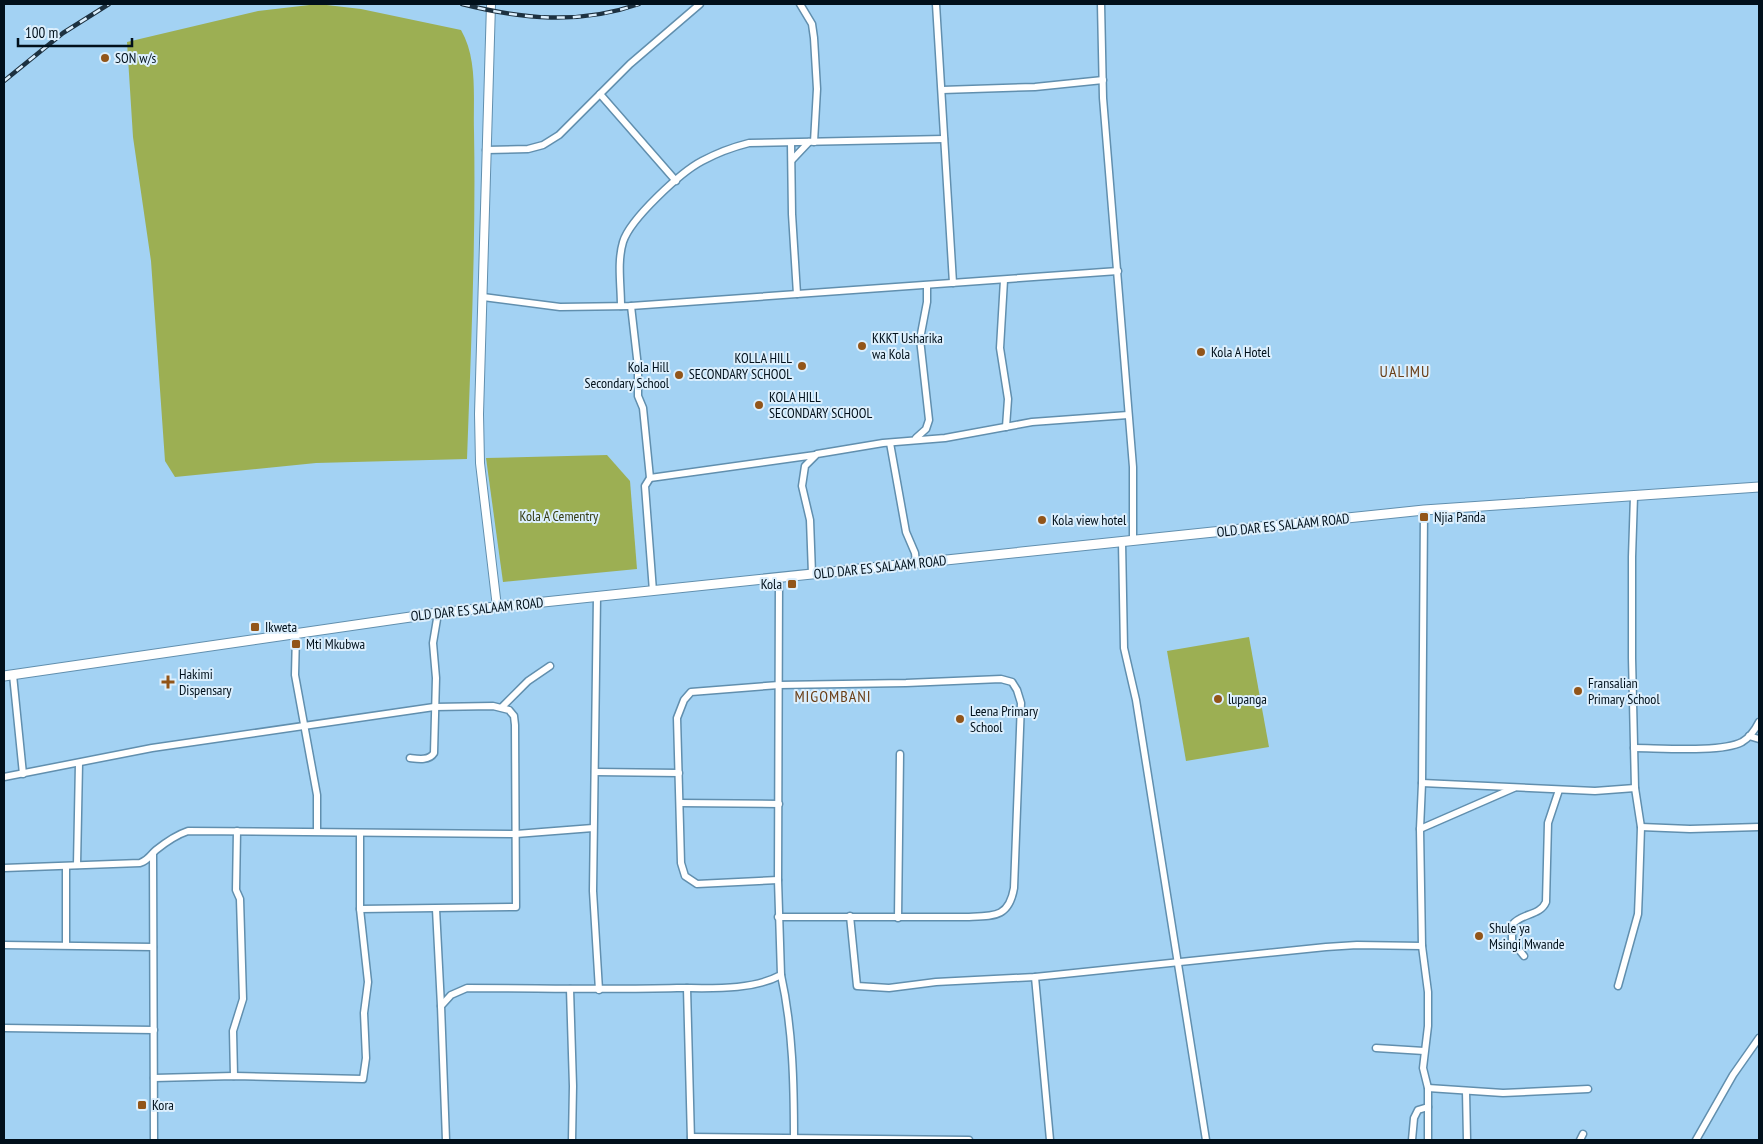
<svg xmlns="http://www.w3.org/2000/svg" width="1763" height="1144" viewBox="0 0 1763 1144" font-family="'PT Sans Narrow',sans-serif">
<rect width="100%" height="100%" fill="#a3d2f3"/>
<g fill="#9caf53">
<path d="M318,4l43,5 100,21c17,29 12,68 13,101 2,109 -3,218 -7,328l-151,4 -141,14 -10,-16 -14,-200 -18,-124 -6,-95 131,-31z"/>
<polygon points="607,455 630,481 637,569 503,582 486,458"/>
<polygon points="1249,637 1269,747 1186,761 1167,651"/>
</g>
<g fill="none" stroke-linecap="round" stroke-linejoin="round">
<g stroke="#618fae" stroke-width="9">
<g id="minor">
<polyline points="800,4 812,24 814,38 817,89 814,142"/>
<polyline points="936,4 953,283"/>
<polyline points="1101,4 1103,98 1133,467 1133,540"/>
<polyline points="942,90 1035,87 1103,80"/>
<polyline points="600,94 676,181"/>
<polyline points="791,144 792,214 797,294"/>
<polyline points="486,150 528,149 543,145 559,135 630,64 700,4"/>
<polyline points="792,160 809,142"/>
<polyline points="1004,280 1000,348 1008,399 1006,427"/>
<polyline points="483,297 560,307 631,306 1118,271"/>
<path d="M621,306c0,-21 -4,-44 2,-64 7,-23 58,-70 79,-81 15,-8 31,-14 47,-18l195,-4"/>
<polyline points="631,306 638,367 638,396 643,408 650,478 645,486 653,591"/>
<polyline points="916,438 926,429 929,420 920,339 927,302 927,286"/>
<polyline points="890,443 906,532 915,553 916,563"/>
<polyline points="650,478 815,455"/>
<polyline points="1424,510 1422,783 1420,829 1422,946 1428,992 1428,1026 1423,1068 1428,1088 1428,1140"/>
<polyline points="1122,542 1124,648 1136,700 1206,1140"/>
<polyline points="812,574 810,520 802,486 805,466 817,454 883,443 945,438 1032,422 1128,415"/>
<polyline points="597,596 593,891 599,990"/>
<polyline points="296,634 295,675 317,795 317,831"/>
<polyline points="13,675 23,774"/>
<polyline points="502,707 528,681 550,666"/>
<polyline points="1749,736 1759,739"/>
<path d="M1634,748c25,0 87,5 108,-6 7,-4 13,-12 17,-20"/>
<path d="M410,758c8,1 19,3 24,-5l2,-75 -3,-35 5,-30"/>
<polyline points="595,772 679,773"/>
<polyline points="4,777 152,748 434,707 493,706 509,710 514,716 515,725 516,907 360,909"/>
<polyline points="1422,783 1595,791 1635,788"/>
<polyline points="680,803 779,804"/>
<polyline points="1641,827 1690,829 1759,827"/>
<polyline points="1420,829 1514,788"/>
<polyline points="153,854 154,1140"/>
<polyline points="77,865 79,763"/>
<polyline points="66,867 66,945"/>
<path d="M4,868l136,-5c9,-3 10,-8 16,-13 10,-8 20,-15 32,-19l328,3 77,-6"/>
<path d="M778,880l-81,4 -12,-8 -4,-13 -4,-145 7,-18 7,-8 88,-7 127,-2 95,-4 11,3 5,8 4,13 -7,185c-5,29 -19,28 -45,29h-191"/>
<polyline points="436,909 441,1006"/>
<polyline points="850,916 857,986 889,988 936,982 1035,977 1326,947 1357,945 1422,946"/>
<polyline points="898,918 900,754"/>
<polyline points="4,945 153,947"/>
<path d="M1524,956l-12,-15v-16c9,-12 28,-9 34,-23l2,-79 11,-33"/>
<path d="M781,975c12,54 13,110 13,165"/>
<polyline points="1035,977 1050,1140"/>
<polyline points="1618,986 1638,914 1639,889 1641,827 1635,788 1632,658 1632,557 1634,496"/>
<polyline points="687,988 691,1140"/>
<polyline points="570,989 573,1086 572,1140"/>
<polyline points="4,1028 154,1030"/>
<polyline points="1376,1048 1424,1051"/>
<polyline points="234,1076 233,1031 243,999 240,899 236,890 237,831"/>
<polyline points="154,1078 234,1076 363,1079 366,1058 364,1013 368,982 360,909 360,834"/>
<polyline points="1428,1088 1503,1093 1588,1089"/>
<polyline points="1466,1091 1467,1140"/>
<polyline points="691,1137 969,1140"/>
<path d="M446,1140l-5,-134 10,-11 16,-7c70,0 140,2 210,0 33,0 74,3 104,-13l-3,-95 1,-302"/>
<polyline points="1412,1140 1414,1118 1418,1110 1428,1107"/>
<polyline points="1580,1140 1583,1134"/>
<polyline points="1696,1140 1733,1075 1759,1038"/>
</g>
</g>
<g stroke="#618fae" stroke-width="10">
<polyline id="tertiary" points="491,4 479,414 480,463 497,607"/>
</g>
<g stroke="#618fae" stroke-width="11">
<polyline id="secondary" points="4,676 438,613 1424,510 1759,487"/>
</g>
<use href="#minor" stroke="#fff" stroke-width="6"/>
<use href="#tertiary" stroke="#fff" stroke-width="8"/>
<use href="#secondary" stroke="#fff" stroke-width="9"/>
<g stroke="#1d3140" stroke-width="4.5">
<g id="rail">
<path d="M462,4c60,15 117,21 177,0"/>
<polyline points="4,81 63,33 109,4"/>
</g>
</g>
<use href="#rail" stroke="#dceffd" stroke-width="2.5" stroke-dasharray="8" stroke-linecap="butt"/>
</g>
<g fill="#925519" stroke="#dceffd" stroke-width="2">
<circle cx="105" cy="58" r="5"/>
<circle cx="862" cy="346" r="5"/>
<circle cx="1201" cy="352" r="5"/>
<circle cx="802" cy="366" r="5"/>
<circle cx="679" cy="375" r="5"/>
<circle cx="759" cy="405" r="5"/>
<rect x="1419" y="512" width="10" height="10" rx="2.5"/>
<circle cx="1042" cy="520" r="5"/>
<rect x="787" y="579" width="10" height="10" rx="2.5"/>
<rect x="250" y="622" width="10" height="10" rx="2.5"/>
<rect x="291" y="639" width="10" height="10" rx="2.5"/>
<path d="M165.5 674.5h5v5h5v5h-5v5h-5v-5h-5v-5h5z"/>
<circle cx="1578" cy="691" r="5"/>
<circle cx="1218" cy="699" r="5"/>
<circle cx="960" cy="719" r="5"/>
<circle cx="1479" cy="936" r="5"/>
<rect x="137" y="1100" width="10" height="10" rx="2.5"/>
</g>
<g text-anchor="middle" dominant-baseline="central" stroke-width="4" stroke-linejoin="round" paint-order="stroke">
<g font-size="14" fill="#01101b" stroke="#dceffd" text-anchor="start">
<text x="115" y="58">SON w/s</text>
<text x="872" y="338">KKKT Usharika<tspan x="872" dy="16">wa Kola</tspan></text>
<text x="1211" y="352">Kola A Hotel</text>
<text x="792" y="358" text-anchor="end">KOLLA HILL<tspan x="792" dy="16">SECONDARY SCHOOL</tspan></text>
<text x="669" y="367" text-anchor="end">Kola Hill<tspan x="669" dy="16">Secondary School</tspan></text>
<text x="769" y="397">KOLA HILL<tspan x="769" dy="16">SECONDARY SCHOOL</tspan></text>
<text x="1434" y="517">Njia Panda</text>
<text x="1052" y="520">Kola view hotel</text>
<text x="782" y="584" text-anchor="end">Kola</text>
<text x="265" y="627">Ikweta</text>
<text x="306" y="644">Mti Mkubwa</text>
<text x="179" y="674">Hakimi<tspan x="179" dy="16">Dispensary</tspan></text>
<text x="1588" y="683">Fransalian<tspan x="1588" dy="16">Primary School</tspan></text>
<text x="1228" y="699">lupanga</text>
<text x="970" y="711">Leena Primary<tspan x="970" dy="16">School</tspan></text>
<text x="1489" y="928">Shule ya<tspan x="1489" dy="16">Msingi Mwande</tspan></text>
<text x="152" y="1105">Kora</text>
</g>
<g font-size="14" fill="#343c14" stroke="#dceffd">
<text x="559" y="516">Kola A Cementry</text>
</g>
<g font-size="14" fill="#01101b" stroke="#dceffd">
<text transform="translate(1283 525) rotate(-6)">OLD DAR ES SALAAM ROAD</text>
<text transform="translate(880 567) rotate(-6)">OLD DAR ES SALAAM ROAD</text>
<text transform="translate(477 609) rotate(-6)">OLD DAR ES SALAAM ROAD</text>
</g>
<g font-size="16" letter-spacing="1" fill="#6b4019" stroke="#dceffd">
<text x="1405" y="371">UALIMU</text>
<text x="833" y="696">MIGOMBANI</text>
</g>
</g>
<rect width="1763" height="1144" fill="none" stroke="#01101b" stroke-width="10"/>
<path d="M18 38v8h114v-8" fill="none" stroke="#01101b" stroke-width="2.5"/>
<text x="25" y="38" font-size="15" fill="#01101b" stroke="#dceffd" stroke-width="4" paint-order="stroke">100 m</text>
</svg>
